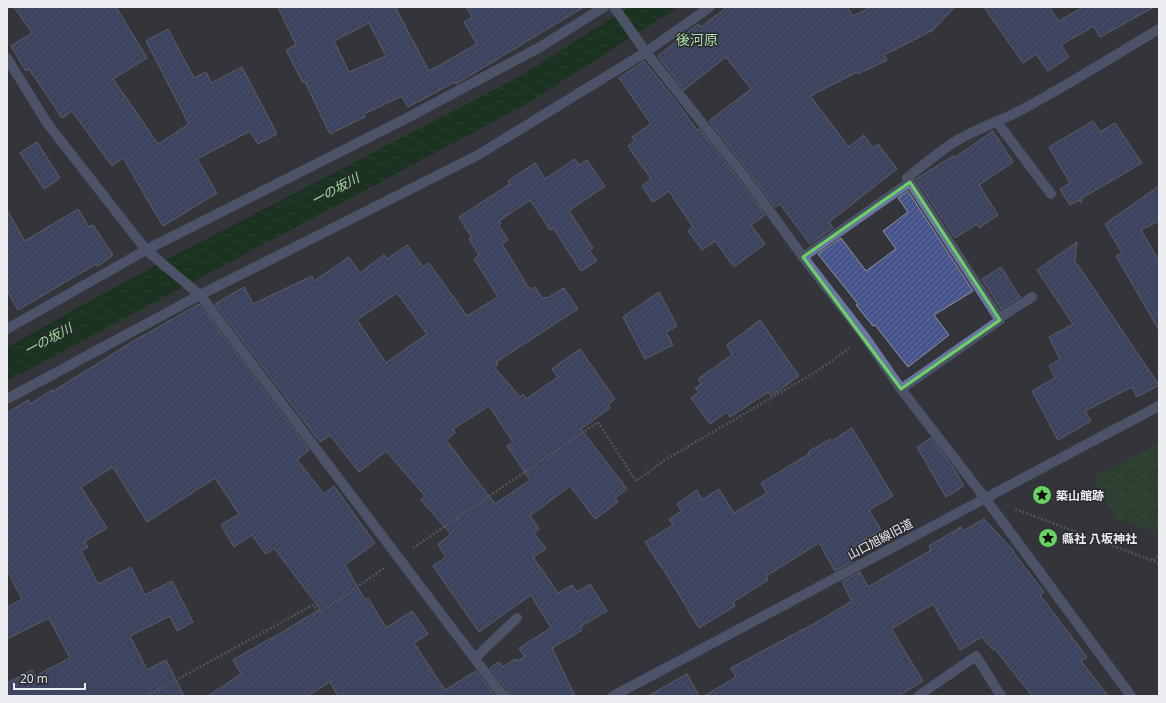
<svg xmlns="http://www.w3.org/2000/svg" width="1166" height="703" viewBox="0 0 1166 703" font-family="'Open Sans','Noto Sans JP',sans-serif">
<defs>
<pattern id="park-tufts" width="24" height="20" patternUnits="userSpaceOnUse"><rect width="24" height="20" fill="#274c24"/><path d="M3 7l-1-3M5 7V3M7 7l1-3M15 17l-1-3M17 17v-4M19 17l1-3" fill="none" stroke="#476644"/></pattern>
<pattern id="water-ripples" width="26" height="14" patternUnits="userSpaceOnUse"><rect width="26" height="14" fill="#003000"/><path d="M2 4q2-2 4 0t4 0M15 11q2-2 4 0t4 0" fill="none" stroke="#264e26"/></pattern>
<pattern id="building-hatch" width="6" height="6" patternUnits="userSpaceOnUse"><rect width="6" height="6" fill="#47548c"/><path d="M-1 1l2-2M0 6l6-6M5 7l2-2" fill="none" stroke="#626d9d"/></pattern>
</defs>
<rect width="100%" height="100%" fill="#33353b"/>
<polygon fill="url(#park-tufts)" points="1159,443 1159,534 1115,518 1093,478"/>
<polygon fill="url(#water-ripples)" points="630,7 678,7 527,104 7,381 7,347 154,266 515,79"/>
<g fill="url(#building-hatch)" stroke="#91939a" fill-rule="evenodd">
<polygon points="14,7 116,7 147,58 113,79 158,144 189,124 146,41 168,29 194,78 206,72 211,83 242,67 277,134 258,144 250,131 197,159 217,193 163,226 123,158 112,166 72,111 62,118 29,69 26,71 11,46 32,33"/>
<path d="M278,7h121l-3,2 33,62 48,-27 -13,-22 8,-5 -6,-10h118l-128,77 -1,-2 -47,25 -6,-11 -38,18 1,3 -35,17 -25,-52 -2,1 -17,-33 10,-5zM369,23l17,33 -37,16 -15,-31z"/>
<polygon points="727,7 847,7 853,16 871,7 955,7 933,30 884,55 887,60 858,74 857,72 810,96 849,147 864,135 873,148 878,144 897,169 829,222 833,228 810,244 780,204 775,207 753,177 709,121 751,89 726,57 684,90 658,56 698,24 701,27"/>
<polygon points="984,7 1049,7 1059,21 1083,7 1154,7 1100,37 1094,26 1061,45 1069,57 1048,71 1036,54 1023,63"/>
<polygon points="644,61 679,105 697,130 699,129 743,185 765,215 751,225 765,244 734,267 715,241 702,250 688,231 693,227 669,191 653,202 642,186 651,179 628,146 635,141 632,137 651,124 619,78"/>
<polygon points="1093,121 1100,132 1115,123 1142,163 1082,198 1081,203 1079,200 1070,205 1060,189 1070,183 1049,147"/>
<polygon points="993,131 1013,162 979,185 998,215 979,228 977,224 955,238 916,179 953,156 954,158"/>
<polygon points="37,142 60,178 44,189 20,153"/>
<path d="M575,159l4,6 8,-5 18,26 -36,25 24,37 -4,2 8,11 -16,10 -28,-43 -3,2 -20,-30 -31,21 2,2 -2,2 9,15 -6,4 28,46 5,-3 8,12 3,-2 1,1 17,-10 14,21 -82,53 2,2 -3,4 25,29 3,-3 3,5 32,-22 -6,-8 28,-20 35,50 -7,6 2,3 -29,21 46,60 -12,9 3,4 -23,17 -25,-33 -40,30 9,13 -5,4 12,16 -13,8 25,36 14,-8 5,7 13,-8 17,27 -27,16 2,3 -30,18 23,48h-66l-1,-4 -18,-24 9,-6 3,5 14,-8 1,2 8,-4 -6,-9 32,-20 -20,-33 -52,37 -46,-66 13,-9 -8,-13 13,-10 -30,-34 4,-4 -39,-45 -27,21 -29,-37 -10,7 -105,-138 29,-17 9,17 59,-28 2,5 35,-24 11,16 24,-18 3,4 20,-14 16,22 6,-4 38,53 31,-19 -24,-38 5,-4 -10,-16 3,-1 -13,-21 51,-33 -2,-3 27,-18 10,16zM397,293l30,41 -41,29 -29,-43zM489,406l24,36 -6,4 23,34 -35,24 -49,-64 9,-7 -2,-4z"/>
<polygon points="1159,186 1159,221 1141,230 1159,261 1159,330 1116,256 1122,253 1105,224"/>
<polygon points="908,191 973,291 934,315 949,335 908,367 875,325 873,326 856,305 858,304 818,254 841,238 866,271 896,249 883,231 908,212 898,198"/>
<polygon points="78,209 89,227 93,225 113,255 98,266 96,264 18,310 7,291 7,210 25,241"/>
<polygon points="1077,242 1075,261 1159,385 1137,397 1132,387 1085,411 1091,421 1058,440 1032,391 1055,378 1049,366 1060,359 1049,337 1073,324 1037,270"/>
<polygon points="1001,267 1020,297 1001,309 982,279"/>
<polygon points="659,292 677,326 666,332 673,345 645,359 623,317"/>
<polygon points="199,304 309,450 297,460 324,494 334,486 375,543 345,565 365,600 368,598 386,628 412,611 428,634 414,643 445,690 476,671 495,696 338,696 330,682 307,696 208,696 241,674 233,660 271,638 271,639 320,609 274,548 266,554 252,535 234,547 221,525 239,514 215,478 147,522 113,467 81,487 107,528 84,542 88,547 81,551 98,584 131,567 145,595 172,581 193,622 177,631 170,616 130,636 147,670 166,660 184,696 7,696 7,683 32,670 35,676 70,658 49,618 7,639 7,607 22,599 7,570 7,413 28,400 30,404 52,390 52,392 132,342"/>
<polygon points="760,320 799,376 771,396 768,392 730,417 727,412 710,424 691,398 699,392 695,388 702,384 698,379 732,355 727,345"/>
<polygon points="852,428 893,496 869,510 881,530 847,551 853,561 835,571 819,543 766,576 768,580 733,602 735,606 699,628 662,567 661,567 645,542 673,525 669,519 682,511 677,504 697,490 702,500 719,489 734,513 767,493 761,483 809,454 808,452 830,439 832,441"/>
<polygon points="931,438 953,467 964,486 946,497 917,447"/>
<polygon points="984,519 1014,551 1013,552 1044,592 1040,595 1087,657 1081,661 1108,696 1032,696 995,649 993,650 982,637 960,650 933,604 893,628 892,630 923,681 898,696 704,696 736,677 731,668 817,622 852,601 842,582 860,572 868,587 931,550 929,546 961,527 963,531"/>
<polygon points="687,674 699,696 648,696"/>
</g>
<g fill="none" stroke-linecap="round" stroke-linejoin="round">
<g stroke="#797b80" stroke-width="2.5" stroke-dasharray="2 2" stroke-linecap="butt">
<polyline points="1015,509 1159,563"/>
<polyline points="413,548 598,422 636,481 665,460 814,373 851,347"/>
<polyline points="1153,560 1159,556"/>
<polyline points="147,696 313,605 320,613 384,568"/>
</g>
<g stroke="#6a76a1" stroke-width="10">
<polyline points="614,7 646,52 748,181 803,257 865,337 901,389 985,498 1131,696"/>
<polyline points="7,58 47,123 146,250 200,295 503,696"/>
<polyline points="997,122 1051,194"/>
<path d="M910,182l-3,-4c14,-11 28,-23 43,-33 22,-15 49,-23 73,-36 46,-25 91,-53 136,-80"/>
<polyline points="803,257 910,182 1000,320 901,389"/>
<polyline points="999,318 1032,297"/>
<polyline points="7,329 146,250 407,118 540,47 604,7"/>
<polyline points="7,399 200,295 478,155 646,52 710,7"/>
<polyline points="475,658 517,618"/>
<polyline points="613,696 1159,406"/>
<polyline points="918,696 976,656 1001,696"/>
</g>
</g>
<path d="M0 0H1166V703H0ZM910,182l90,138 -99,69 -98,-132z" fill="#33353b" fill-opacity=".55" fill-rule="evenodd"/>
<path fill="none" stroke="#6bd363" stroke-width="3" stroke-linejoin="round" d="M910,182l90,138 -99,69 -98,-132z"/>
<defs>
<g id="sight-disc" transform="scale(1)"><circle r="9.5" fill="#6bd363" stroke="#292b30"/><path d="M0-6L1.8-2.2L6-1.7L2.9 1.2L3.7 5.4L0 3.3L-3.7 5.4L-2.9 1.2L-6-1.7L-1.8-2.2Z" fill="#111"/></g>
</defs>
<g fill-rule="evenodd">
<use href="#sight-disc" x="1042" y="495"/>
<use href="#sight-disc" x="1048" y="538"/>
</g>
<g text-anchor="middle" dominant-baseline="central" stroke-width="3" stroke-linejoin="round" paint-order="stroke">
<g font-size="12" font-weight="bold" fill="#edeef2" stroke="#292b30" text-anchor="start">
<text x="1056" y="495">築山館跡</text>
<text x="1062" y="538">縣社 八坂神社</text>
</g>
<g font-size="12" fill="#edeef2" stroke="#292b30">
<text transform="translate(880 539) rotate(-28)">山口旭線旧道</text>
</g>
<g font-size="13" font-style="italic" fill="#9ee197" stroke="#292b30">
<text transform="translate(335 189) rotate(-28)">一の坂川</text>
<text transform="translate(48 339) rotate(-28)">一の坂川</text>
</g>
<g font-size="14" fill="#abe1a5" stroke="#292b30">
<text x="697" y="39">後河原</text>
</g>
</g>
<rect width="1166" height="703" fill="none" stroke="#edeef2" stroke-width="16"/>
<path d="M14 683v6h71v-6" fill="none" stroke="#edeef2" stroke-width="2"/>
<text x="20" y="683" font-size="12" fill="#edeef2" stroke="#292b30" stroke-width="3" paint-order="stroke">20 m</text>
</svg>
